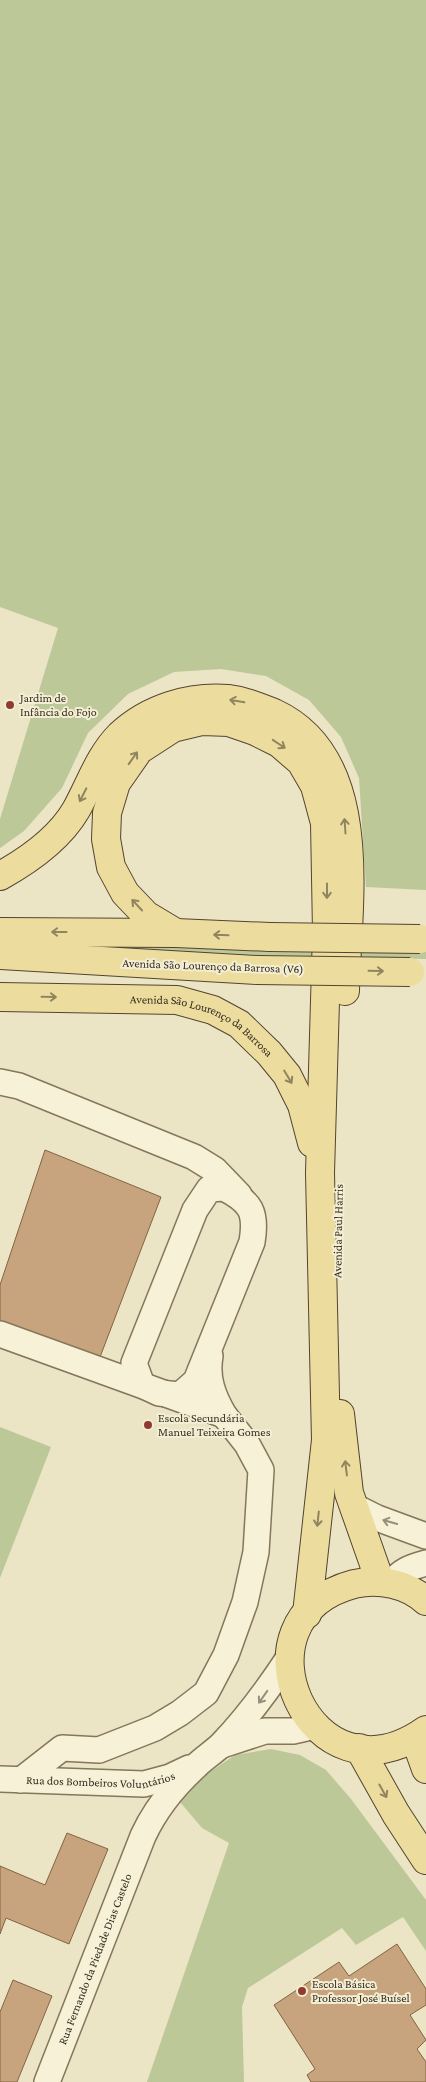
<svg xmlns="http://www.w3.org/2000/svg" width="426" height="2082" viewBox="0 0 426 2082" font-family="'Crimson Pro',serif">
<rect width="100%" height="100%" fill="#ebe4c5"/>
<g fill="#bdc899">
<polygon points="0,0 426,0 426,890 366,887 359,778 341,737 309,700 266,676 221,669 174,672 128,694 88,733 62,788 24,831 0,848 0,819 58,628 0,607"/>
<polygon points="0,939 426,951 426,959 290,958 53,947"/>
<polygon points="0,1427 51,1447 0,1578"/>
<polygon points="271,1749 300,1755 326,1770 351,1799 426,1900 426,1951 403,1917 356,1945 342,1928 248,1988 242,2007 244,2082 147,2082 229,1843 202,1828 180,1802 204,1776 235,1755"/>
</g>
<g fill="#c7a47d" stroke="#826443">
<polygon points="45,1150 161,1197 97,1365 0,1326 0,1285"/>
<polygon points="67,1833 108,1849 69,1944 6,1918 0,1934 0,1866 45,1885"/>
<polygon points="397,1944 426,1989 426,2005 410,2015 426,2040 417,2049 426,2062 426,2082 311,2082 307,2075 315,2069 274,2005 339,1962 349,1976"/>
<polygon points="13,1980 52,1996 17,2082 0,2082 0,2012"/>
</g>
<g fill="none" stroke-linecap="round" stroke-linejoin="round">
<g stroke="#85765c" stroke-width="28">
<g id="minor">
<polyline points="0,1082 19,1086 194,1157 215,1170 239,1195"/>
<path d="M224,1188c27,14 33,24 28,54l-56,139 -16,14 -21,-2 -17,-8 -8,-22 61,-153 14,-21z"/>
<path d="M0,1334l224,81c-11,-19 -18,-37 -14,-59"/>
<polyline points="355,1507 377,1518 426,1536"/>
<path d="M391,1584c9,-13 20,-17 35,-21"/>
<polyline points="222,1745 265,1731 293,1731 315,1726"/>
<path id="s1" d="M0,1779l144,5 26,-7 19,-9"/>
<polyline points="21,1780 62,1748 99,1750 155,1728 180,1713 206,1693 226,1655 245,1602 256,1552 261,1470 247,1444 224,1415"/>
<path id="s2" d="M47,2082l96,-246c13,-28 30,-49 53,-70 8,-8 18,-14 26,-22 26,-27 47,-56 68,-88"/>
</g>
</g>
<g stroke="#534430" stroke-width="30">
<g id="major">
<path d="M0,876c29,-16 59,-37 76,-66 14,-25 23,-54 44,-75 29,-27 69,-39 108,-36 17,2 31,8 46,14 99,46 73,191 71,278"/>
<polyline points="0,932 176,933 270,937"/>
<polyline points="176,933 146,915 125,893 111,867 106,839 107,813 116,783 139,750 173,728 202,721 229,722 255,731 279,743 301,762 315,786 325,823 327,932 320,1173 326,1440 307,1614"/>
<polyline points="0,955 257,970"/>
<path id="s3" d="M0,997l177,3 36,10 26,14 30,29 18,22 15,30 10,38"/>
<polyline points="340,1414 349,1493 380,1581"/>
<path d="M426,1601c-19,-17 -47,-23 -72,-17 -129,34 -43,228 72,146"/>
<polyline points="415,1738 426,1769"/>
<polyline points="359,1748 396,1814 426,1860"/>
</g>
</g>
<use href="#minor" stroke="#f6f1d7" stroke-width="25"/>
<use href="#major" stroke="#ecdd9f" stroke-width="28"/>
<g stroke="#534430" stroke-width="30" stroke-linecap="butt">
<g id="major-bridge">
<polyline points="270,937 420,939"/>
<polyline points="257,970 410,972"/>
</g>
</g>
<use href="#major-bridge" stroke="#ecdd9f" stroke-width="28"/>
</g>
<defs><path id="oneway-shaft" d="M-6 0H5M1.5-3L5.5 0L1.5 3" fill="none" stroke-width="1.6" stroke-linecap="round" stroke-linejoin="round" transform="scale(1.25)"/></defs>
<g stroke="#91855f">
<use href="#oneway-shaft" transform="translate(237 701) rotate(-170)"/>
<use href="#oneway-shaft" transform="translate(279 744) rotate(34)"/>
<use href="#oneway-shaft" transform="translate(133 758) rotate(-55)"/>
<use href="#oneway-shaft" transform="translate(83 795) rotate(117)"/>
<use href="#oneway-shaft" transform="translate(345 826) rotate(-94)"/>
<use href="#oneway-shaft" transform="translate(327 891) rotate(90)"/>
<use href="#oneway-shaft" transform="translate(137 905) rotate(-133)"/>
<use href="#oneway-shaft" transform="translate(59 932) rotate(-180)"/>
<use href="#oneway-shaft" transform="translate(221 935) rotate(-178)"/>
<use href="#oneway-shaft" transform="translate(376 971) rotate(1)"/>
<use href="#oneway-shaft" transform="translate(49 997) rotate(1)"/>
<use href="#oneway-shaft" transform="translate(288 1077) rotate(59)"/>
<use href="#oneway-shaft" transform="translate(346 1468) rotate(-97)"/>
<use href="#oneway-shaft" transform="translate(318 1519) rotate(96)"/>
<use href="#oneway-shaft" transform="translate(383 1791) rotate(61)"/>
</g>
<g stroke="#968f7b">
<use href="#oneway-shaft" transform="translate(390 1522) rotate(-164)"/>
<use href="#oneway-shaft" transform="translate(263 1697) rotate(125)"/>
</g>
<g fill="#903b30" stroke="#f3eed4" stroke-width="2">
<circle cx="10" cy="705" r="5"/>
<circle cx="148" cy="1425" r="5"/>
<circle cx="302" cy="1991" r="5"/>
</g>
<g text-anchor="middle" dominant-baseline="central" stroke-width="4" stroke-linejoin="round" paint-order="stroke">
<g font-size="12" fill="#362d1f" stroke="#f3eed4" text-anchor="start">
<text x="20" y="698">Jardim de<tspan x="20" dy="14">Infância do Fojo</tspan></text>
<text x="158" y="1418">Escola Secundária<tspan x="158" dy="14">Manuel Teixeira Gomes</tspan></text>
<text x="312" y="1984">Escola Básica<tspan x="312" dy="14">Professor José Buísel</tspan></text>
</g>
<g font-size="12" fill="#362d1f" stroke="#f3eed4">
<text transform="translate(213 966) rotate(2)">Avenida São Lourenço da Barrosa (V6)</text>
<text stroke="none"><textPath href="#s3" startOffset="209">Avenida São Lourenço da Barrosa</textPath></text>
<text transform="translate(338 1231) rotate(-89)">Avenida Paul Harris</text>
<text stroke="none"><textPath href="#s1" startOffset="101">Rua dos Bombeiros Voluntários</textPath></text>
<text stroke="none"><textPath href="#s2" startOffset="132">Rua Fernando da Piedade Dias Castelo</textPath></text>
</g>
</g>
</svg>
